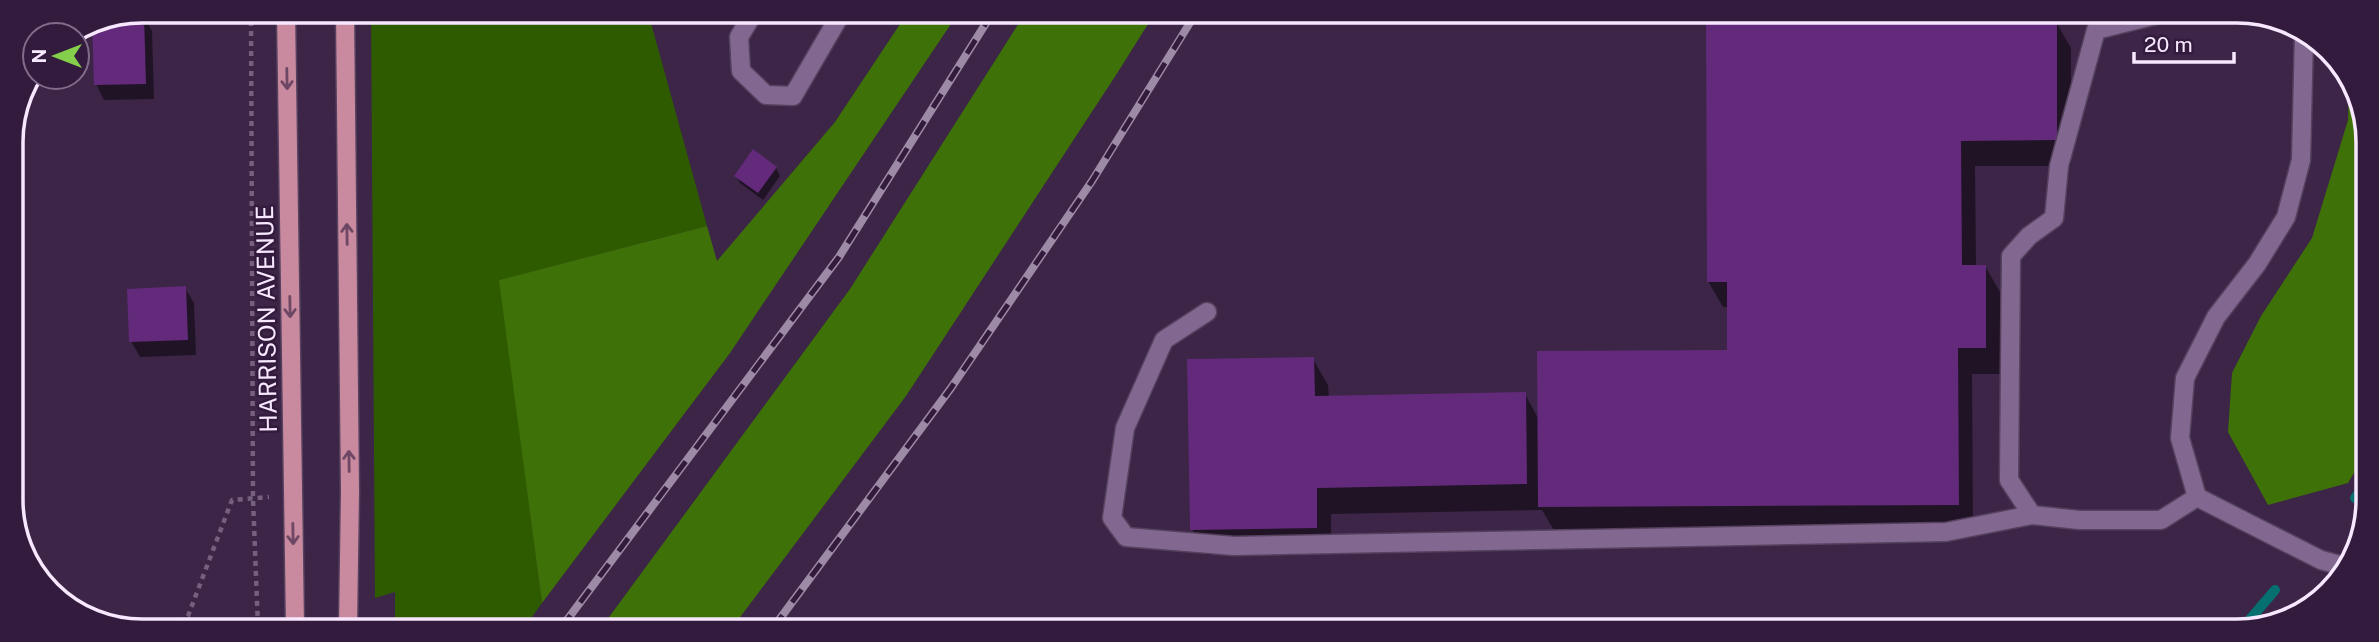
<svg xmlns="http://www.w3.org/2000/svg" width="2379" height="642" viewBox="0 0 2379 642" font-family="'Public Sans',sans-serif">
<rect width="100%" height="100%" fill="#3c2547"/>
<polygon fill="#2f5b00" points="371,11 648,12 707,226 500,280 542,603 524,628 395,628 395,592 375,598"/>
<g fill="#3e7107">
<polygon points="908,12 959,12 730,353 542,603 499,280 707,226 717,261 835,122"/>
<polygon points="1026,12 1155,13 1116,75 906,396 732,628 601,628 850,289"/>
<polygon points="2349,83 2366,117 2364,456 2348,483 2268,505 2228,432 2232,373 2261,316 2312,238 2348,120"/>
</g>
<g fill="#0007">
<polygon points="1707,14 2033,14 2038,22 2056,22 2071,48 2071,166 1975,166 1976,266 1985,266 2000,292 2000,374 1972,374 1973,531 1555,532 1542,510 1331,514 1331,553 1207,555 1192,529 1313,359 1328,385 1329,398 1525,394 1539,420 1729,352 1729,307 1723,307 1708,281"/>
<polygon points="143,15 152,31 154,99 104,100 96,84"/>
<polygon points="776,168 780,176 763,200 740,183 736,176"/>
<polygon points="185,288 194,303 196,355 140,357 131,341"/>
</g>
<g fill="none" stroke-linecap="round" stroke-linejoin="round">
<g stroke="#067070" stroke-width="10">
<polyline points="2355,498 2364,486"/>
<polyline points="2240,631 2275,590"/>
</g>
</g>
<g fill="#632a7b">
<polygon points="124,14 144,14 146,84 94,85 92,20"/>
<polygon points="1706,14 2026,14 2026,21 2057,21 2057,140 1961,141 1962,265 1986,265 1986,348 1958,348 1959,505 1538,507 1537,351 1727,350 1727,282 1707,282"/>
<polygon points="753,149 777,167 758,193 734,176"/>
<polygon points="186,286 188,340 129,342 127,289"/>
<polygon points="1314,357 1315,396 1526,392 1527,484 1317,488 1317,528 1190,530 1187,359"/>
</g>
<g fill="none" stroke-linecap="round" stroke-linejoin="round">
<g stroke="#56415f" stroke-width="21">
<g id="lane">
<polyline points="754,12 739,37 741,71 766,95 793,96 842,12"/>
<polyline points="2156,15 2096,30 2059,166 2054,218 2029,236 2011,256 2009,480 2032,515 2079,520 2161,520 2197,497"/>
<polyline points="1207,312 1164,340 1125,428 1112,518 1126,537 1234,546 1946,532 2032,515"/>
<polyline points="2242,520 2197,497 2180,438 2185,378 2216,317 2257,264 2286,217 2301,160 2304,35"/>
</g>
</g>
<g stroke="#56415f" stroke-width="21">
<polyline id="street" points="2242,520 2321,560 2343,566"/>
</g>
<g stroke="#56415f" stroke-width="21">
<g id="primary">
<polyline points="286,11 295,627"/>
<polyline points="345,11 350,491 348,628"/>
</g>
</g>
<g stroke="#75617f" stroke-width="4.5" stroke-dasharray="5 5" stroke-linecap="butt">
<polyline points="251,11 253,499 258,627"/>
<polyline points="171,627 188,616 232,500 269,497"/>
</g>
<use href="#lane" stroke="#826890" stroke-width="18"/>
<use href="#street" stroke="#826890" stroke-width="18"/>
<use href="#primary" stroke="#c98a9f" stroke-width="18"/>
<g stroke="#9d8aa6" stroke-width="8">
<g id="rail">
<polyline points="561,628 839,257 993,12"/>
<polyline points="773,628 951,388 1092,181 1196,13"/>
</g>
</g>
<use href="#rail" stroke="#321b3d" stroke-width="5" stroke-dasharray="16" stroke-linecap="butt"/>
</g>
<defs><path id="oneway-shaft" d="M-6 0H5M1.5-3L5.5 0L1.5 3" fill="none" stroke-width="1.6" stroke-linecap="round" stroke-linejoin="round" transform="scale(1.75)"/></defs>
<g stroke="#6e4764">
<use href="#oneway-shaft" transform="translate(287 79) rotate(89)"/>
<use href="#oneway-shaft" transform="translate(347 234) rotate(-91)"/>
<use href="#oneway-shaft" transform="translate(290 307) rotate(89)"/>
<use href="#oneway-shaft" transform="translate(349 461) rotate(-91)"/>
<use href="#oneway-shaft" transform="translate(293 534) rotate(89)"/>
</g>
<g text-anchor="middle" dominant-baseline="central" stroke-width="5" stroke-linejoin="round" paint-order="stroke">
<g font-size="24" fill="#f7e8ff" stroke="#321b3d">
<text transform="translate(266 319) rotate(-91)">HARRISON AVENUE</text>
</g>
</g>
<path d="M0 0H2379V642H0ZM142 23H2237A119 119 0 0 1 2356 142V500A119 119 0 0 1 2237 619H142A119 119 0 0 1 23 500V142A119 119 0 0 1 142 23Z" fill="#321b3d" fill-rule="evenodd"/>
<path fill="none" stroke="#f7e8ff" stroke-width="3.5" d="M142 23H2237A119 119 0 0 1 2356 142V500A119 119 0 0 1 2237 619H142A119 119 0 0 1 23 500V142A119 119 0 0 1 142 23Z"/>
<g transform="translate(56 56) rotate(270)"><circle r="33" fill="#321b3d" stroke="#816d8b" stroke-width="2"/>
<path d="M0-5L12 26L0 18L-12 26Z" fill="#85cf4c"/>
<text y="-10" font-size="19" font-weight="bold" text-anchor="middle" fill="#f7e8ff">N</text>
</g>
<path d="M2134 52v10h100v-10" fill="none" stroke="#f7e8ff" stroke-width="3.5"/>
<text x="2144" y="52" font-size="21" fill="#f7e8ff" stroke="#321b3d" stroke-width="5" paint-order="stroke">20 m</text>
</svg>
